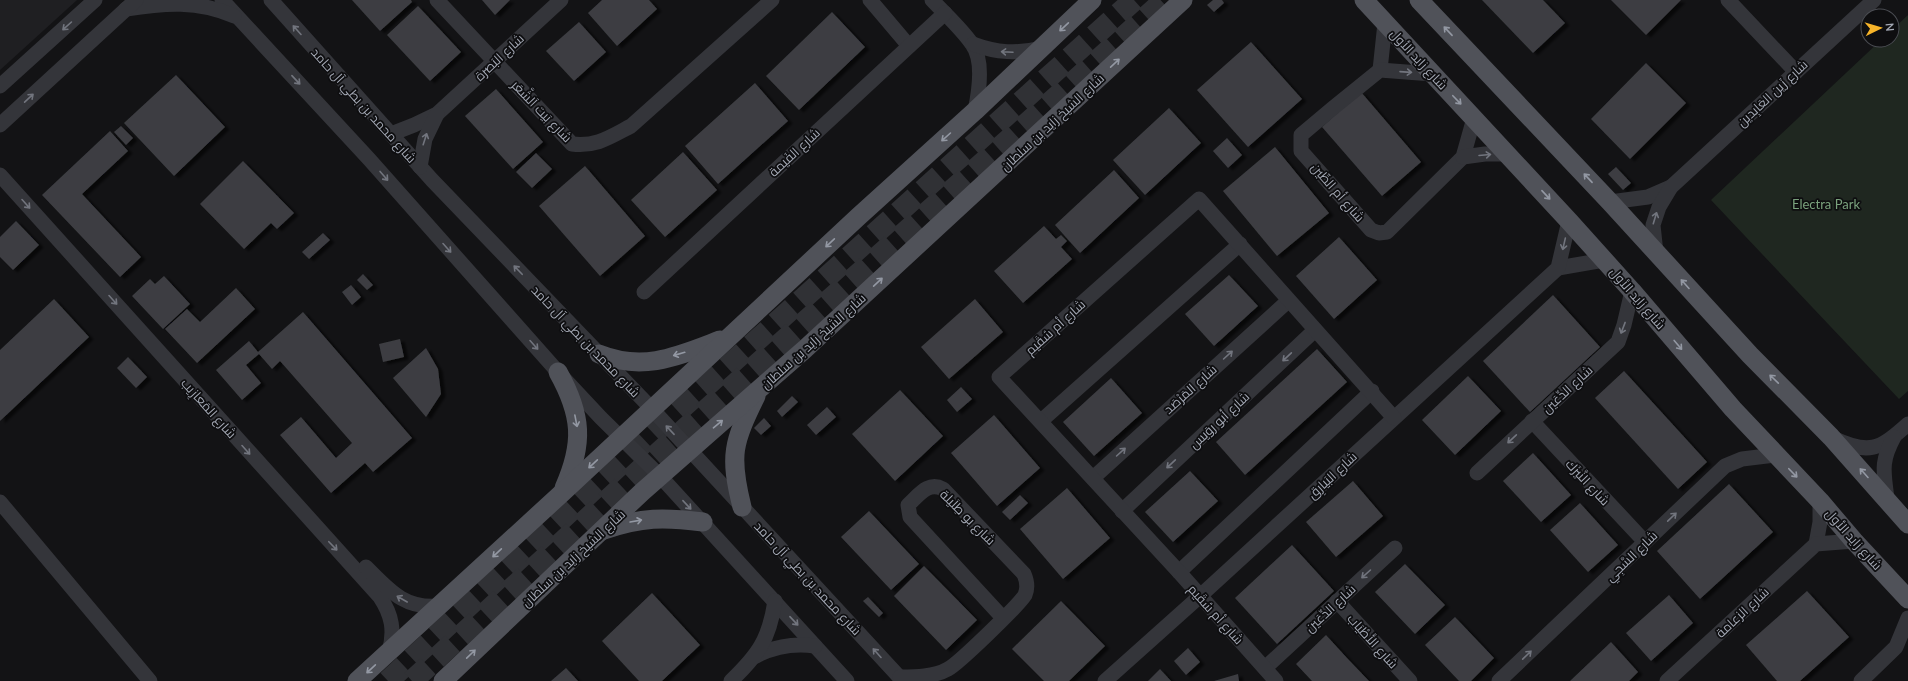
<svg xmlns="http://www.w3.org/2000/svg" width="1908" height="681" viewBox="0 0 1908 681" font-family="Lato,Cairo,sans-serif">
<defs>
<filter id="shadow"><feDropShadow dx="4.5" dy="2.5" stdDeviation="1" flood-color="#0009"/></filter>
</defs>
<rect width="100%" height="100%" fill="#131315"/>
<polygon fill="#1f1f22" points="0,0 77,0 0,70"/>
<polygon fill="#1f2720" points="1908,15 1908,391 1899,399 1711,200 1881,40 1892,40 1892,30"/>
<g fill="#3d3e42" filter="url(#shadow)">
<polygon points="352,0 411,0 412,2 380,31"/>
<polygon points="482,0 510,0 495,15"/>
<polygon points="602,0 649,0 657,9 617,46 588,13"/>
<polygon points="1213,0 1222,0 1224,3 1214,12 1207,5"/>
<polygon points="1482,0 1543,0 1565,23 1533,53"/>
<polygon points="1611,0 1681,0 1646,35"/>
<polygon points="418,6 461,52 430,81 387,35"/>
<polygon points="832,12 865,47 799,110 766,76"/>
<polygon points="579,22 606,52 574,81 546,51"/>
<polygon points="1251,42 1302,99 1248,147 1197,90"/>
<polygon points="1646,63 1686,103 1630,159 1591,119"/>
<polygon points="176,75 225,127 174,176 124,123"/>
<polygon points="755,83 788,121 718,184 685,146"/>
<polygon points="496,89 543,142 513,169 465,116"/>
<polygon points="1361,92 1421,162 1382,196 1322,127"/>
<polygon points="1169,108 1201,143 1145,195 1113,160"/>
<polygon points="121,126 133,138 126,145 114,132"/>
<polygon points="110,131 128,151 82,194 141,257 120,277 42,195"/>
<polygon points="1227,138 1242,155 1228,168 1213,151"/>
<polygon points="1275,147 1329,213 1277,256 1223,191"/>
<polygon points="683,152 717,190 665,237 631,200"/>
<polygon points="536,153 552,169 532,188 516,172"/>
<polygon points="243,161 294,213 277,229 271,223 244,249 200,204"/>
<polygon points="585,166 645,236 600,276 539,206"/>
<polygon points="1616,167 1631,183 1623,190 1608,174"/>
<polygon points="1114,170 1139,198 1080,253 1055,225"/>
<polygon points="16,221 39,245 13,270 0,257 0,237"/>
<polygon points="1044,226 1056,239 1061,235 1067,241 1061,247 1072,259 1023,303 994,271"/>
<polygon points="323,233 330,240 309,259 302,252"/>
<polygon points="1339,237 1377,280 1334,319 1296,276"/>
<polygon points="363,274 373,285 367,290 357,280"/>
<polygon points="1229,275 1258,306 1214,346 1185,314"/>
<polygon points="164,276 190,304 163,329 132,296 150,279 155,284"/>
<polygon points="351,285 361,297 352,305 342,292"/>
<polygon points="236,288 255,309 197,363 165,329 187,309 200,322"/>
<polygon points="1553,295 1600,347 1530,412 1483,361"/>
<polygon points="54,299 89,337 0,421 0,350"/>
<polygon points="975,299 1003,332 949,379 921,347"/>
<polygon points="303,312 412,438 373,472 365,463 331,493 280,435 301,417 336,458 352,443 280,361 272,369 259,354 246,365 261,383 242,400 216,370 249,341 258,352"/>
<polygon points="400,339 404,357 383,362 379,344"/>
<polygon points="426,348 438,369 441,394 426,417 393,378"/>
<polygon points="1317,349 1347,382 1245,475 1216,442"/>
<polygon points="128,357 147,377 136,388 117,368"/>
<polygon points="1624,371 1707,462 1678,489 1595,398"/>
<polygon points="1468,376 1501,411 1455,455 1422,420"/>
<polygon points="1111,378 1142,413 1094,456 1063,422"/>
<polygon points="961,387 972,399 957,412 947,400"/>
<polygon points="900,390 943,436 895,481 852,434"/>
<polygon points="792,396 798,402 782,417 777,411"/>
<polygon points="827,407 836,417 816,435 807,425"/>
<polygon points="994,415 1040,468 997,506 951,453"/>
<polygon points="764,418 771,426 761,435 754,428"/>
<polygon points="1533,453 1571,495 1541,522 1503,481"/>
<polygon points="1190,471 1218,501 1173,542 1145,512"/>
<polygon points="1353,481 1383,516 1336,557 1306,522"/>
<polygon points="1729,484 1773,532 1700,599 1657,551"/>
<polygon points="1067,488 1110,538 1063,579 1020,529"/>
<polygon points="1020,495 1028,503 1010,520 1002,512"/>
<polygon points="1580,503 1618,545 1588,572 1550,530"/>
<polygon points="869,511 919,564 891,590 841,537"/>
<polygon points="1292,545 1334,591 1277,644 1235,598"/>
<polygon points="1405,564 1445,605 1415,634 1375,592"/>
<polygon points="924,566 977,620 946,650 894,596"/>
<polygon points="1807,591 1849,637 1800,681 1777,681 1746,645"/>
<polygon points="652,593 700,645 662,681 639,681 602,641"/>
<polygon points="1669,595 1693,623 1651,661 1626,633"/>
<polygon points="868,597 883,613 879,617 863,601"/>
<polygon points="1061,601 1105,646 1069,681 1044,681 1012,649"/>
<polygon points="1455,617 1494,658 1471,681 1459,681 1425,645"/>
<polygon points="1326,635 1347,658 1369,681 1312,681 1296,664"/>
<polygon points="1611,642 1638,672 1629,681 1570,681"/>
<polygon points="1188,648 1200,662 1186,675 1174,661"/>
<polygon points="566,668 578,681 551,681"/>
<polygon points="1160,669 1171,681 1148,681"/>
<polygon points="1238,674 1239,681 1214,681"/>
</g>
<g fill="none" stroke-linecap="round" stroke-linejoin="round">
<g stroke="#303135" stroke-width="22" stroke-dasharray="22 11" stroke-linecap="butt">
<polyline points="388,681 654,433 1134,0"/>
<polyline points="412,681 666,446 1165,0"/>
</g>
<g stroke="#34353a" stroke-width="15">
<polyline points="222,0 369,159 558,372 601,418 660,476 847,681"/>
<polyline points="271,0 432,180 652,409 903,681"/>
<path d="M437,0l135,144c24,3 38,-7 59,-18l141,-126"/>
<polyline points="870,0 909,46"/>
<path d="M932,0c13,14 29,28 40,44 12,16 7,48 3,67"/>
<polyline points="1728,0 1796,72"/>
<path d="M126,9c38,-6 72,-9 108,7"/>
<path d="M973,44c24,9 44,10 69,4"/>
<polyline points="1380,70 1385,23"/>
<polyline points="1432,74 1380,70 1333,108 1301,135 1301,151 1371,230 1379,233 1387,232 1463,157 1474,118"/>
<polyline points="0,86 95,0"/>
<polyline points="0,125 136,0"/>
<polyline points="391,134 414,125 437,114 561,0"/>
<polyline points="1463,157 1485,154 1507,154"/>
<polyline points="420,167 425,139 437,114"/>
<path d="M0,175l380,422c12,18 15,34 9,55"/>
<polyline points="1610,202 1648,197 1671,187"/>
<polyline points="1656,253 1653,225 1659,207 1671,187 1874,0"/>
<polyline points="1558,268 1604,260"/>
<polyline points="644,292 945,13"/>
<polyline points="1041,421 1240,244"/>
<polyline points="1532,421 1645,542"/>
<path d="M1833,438c36,17 46,12 75,-14"/>
<polyline points="1477,473 1618,342 1624,325 1632,291"/>
<polyline points="1093,478 1288,301"/>
<path d="M1887,499c-3,-27 -7,-36 7,-62"/>
<polyline points="0,502 150,681"/>
<polyline points="1122,511 1315,330"/>
<polyline points="1816,544 1820,522 1820,501"/>
<path d="M366,567c23,23 38,42 73,39"/>
<polyline points="1179,572 1372,391"/>
<polyline points="1337,601 1410,681"/>
<path d="M756,656c19,-10 38,-13 59,-10"/>
<polyline points="1265,668 1395,548"/>
<path d="M900,677c15,0 34,0 48,-8 10,-5 71,-64 77,-74 3,-7 2,-14 -1,-21l-81,-85c-15,-8 -24,6 -35,16l2,12 93,101"/>
<path d="M731,681c27,-26 38,-41 44,-80"/>
<polyline points="1105,681 1199,597 1558,268 1569,221"/>
<polyline points="1276,681 1179,572 999,377 1199,199 1394,418"/>
<polyline points="1499,681 1725,466 1742,459 1775,455"/>
<polyline points="1667,681 1816,544 1854,541"/>
<polyline points="1861,681 1896,647 1908,618"/>
</g>
<g stroke="#505259" stroke-width="19">
<polyline points="1364,0 1569,221 1632,291 1733,409 1820,501 1854,541 1908,599"/>
<polyline points="1419,0 1610,202 1750,355 1831,437 1908,524"/>
<path d="M599,354c45,18 79,2 121,-14"/>
<path d="M558,372c24,43 26,71 6,116"/>
<path d="M742,507c-13,-52 -9,-64 14,-111"/>
<path d="M604,530c38,-13 60,-13 99,-8"/>
<polyline points="357,681 562,493 858,217 975,111 1092,0"/>
<polyline points="443,681 642,492 805,349 1183,0"/>
</g>
</g>
<defs><path id="oneway-shaft" d="M-6 0H5M1.5-3L5.5 0L1.5 3" fill="none" stroke-width="1.6" stroke-linecap="round" stroke-linejoin="round"/></defs>
<g stroke="#72757e">
<use href="#oneway-shaft" transform="translate(67 26) rotate(138)"/>
<use href="#oneway-shaft" transform="translate(297 30) rotate(-132)"/>
<use href="#oneway-shaft" transform="translate(1007 52) rotate(-177)"/>
<use href="#oneway-shaft" transform="translate(1406 72) rotate(4)"/>
<use href="#oneway-shaft" transform="translate(296 80) rotate(47)"/>
<use href="#oneway-shaft" transform="translate(29 98) rotate(-43)"/>
<use href="#oneway-shaft" transform="translate(425 139) rotate(-72)"/>
<use href="#oneway-shaft" transform="translate(1485 155) rotate(-5)"/>
<use href="#oneway-shaft" transform="translate(384 176) rotate(49)"/>
<use href="#oneway-shaft" transform="translate(26 204) rotate(48)"/>
<use href="#oneway-shaft" transform="translate(1655 218) rotate(-73)"/>
<use href="#oneway-shaft" transform="translate(1564 244) rotate(103)"/>
<use href="#oneway-shaft" transform="translate(447 248) rotate(48)"/>
<use href="#oneway-shaft" transform="translate(518 270) rotate(-134)"/>
<use href="#oneway-shaft" transform="translate(113 300) rotate(48)"/>
<use href="#oneway-shaft" transform="translate(1623 328) rotate(111)"/>
<use href="#oneway-shaft" transform="translate(534 345) rotate(48)"/>
<use href="#oneway-shaft" transform="translate(1228 355) rotate(-42)"/>
<use href="#oneway-shaft" transform="translate(1287 357) rotate(137)"/>
<use href="#oneway-shaft" transform="translate(670 430) rotate(-133)"/>
<use href="#oneway-shaft" transform="translate(1512 439) rotate(137)"/>
<use href="#oneway-shaft" transform="translate(246 450) rotate(48)"/>
<use href="#oneway-shaft" transform="translate(1121 452) rotate(-42)"/>
<use href="#oneway-shaft" transform="translate(1171 464) rotate(137)"/>
<use href="#oneway-shaft" transform="translate(687 505) rotate(47)"/>
<use href="#oneway-shaft" transform="translate(1672 517) rotate(-44)"/>
<use href="#oneway-shaft" transform="translate(333 546) rotate(46)"/>
<use href="#oneway-shaft" transform="translate(1366 574) rotate(138)"/>
<use href="#oneway-shaft" transform="translate(402 599) rotate(-150)"/>
<use href="#oneway-shaft" transform="translate(794 621) rotate(47)"/>
<use href="#oneway-shaft" transform="translate(877 653) rotate(-132)"/>
<use href="#oneway-shaft" transform="translate(1527 655) rotate(-44)"/>
</g>
<g stroke="#9398a3">
<use href="#oneway-shaft" transform="translate(1064 27) rotate(137)"/>
<use href="#oneway-shaft" transform="translate(1448 31) rotate(-133)"/>
<use href="#oneway-shaft" transform="translate(1115 63) rotate(-43)"/>
<use href="#oneway-shaft" transform="translate(1457 100) rotate(46)"/>
<use href="#oneway-shaft" transform="translate(946 137) rotate(138)"/>
<use href="#oneway-shaft" transform="translate(1588 178) rotate(-133)"/>
<use href="#oneway-shaft" transform="translate(1546 195) rotate(47)"/>
<use href="#oneway-shaft" transform="translate(830 243) rotate(137)"/>
<use href="#oneway-shaft" transform="translate(878 282) rotate(-43)"/>
<use href="#oneway-shaft" transform="translate(1685 284) rotate(-132)"/>
<use href="#oneway-shaft" transform="translate(1678 345) rotate(50)"/>
<use href="#oneway-shaft" transform="translate(679 354) rotate(164)"/>
<use href="#oneway-shaft" transform="translate(1774 379) rotate(-136)"/>
<use href="#oneway-shaft" transform="translate(576 421) rotate(79)"/>
<use href="#oneway-shaft" transform="translate(718 424) rotate(-40)"/>
<use href="#oneway-shaft" transform="translate(593 464) rotate(137)"/>
<use href="#oneway-shaft" transform="translate(1793 473) rotate(46)"/>
<use href="#oneway-shaft" transform="translate(1864 473) rotate(-132)"/>
<use href="#oneway-shaft" transform="translate(636 521) rotate(-10)"/>
<use href="#oneway-shaft" transform="translate(497 553) rotate(137)"/>
<use href="#oneway-shaft" transform="translate(471 654) rotate(-44)"/>
<use href="#oneway-shaft" transform="translate(371 669) rotate(137)"/>
</g>
<g text-anchor="middle" dominant-baseline="central" stroke-width="3.5" stroke-linejoin="round" paint-order="stroke">
<g font-size="13" fill="#a4a9b5" stroke="#0e0e10">
<text transform="translate(499 57) rotate(-43)">شارع البَصرة</text>
<text transform="translate(1419 59) rotate(47)">شارع زايد الأول</text>
<text transform="translate(1772 93) rotate(-43)">شارع زَين العَابِدين</text>
<text transform="translate(364 105) rotate(48)">شارع محمد بن بطي آل حامد</text>
<text transform="translate(542 111) rotate(46)">شارع بَيت اَلشَّعَر</text>
<text transform="translate(1052 122) rotate(-43)">شارع الشيخ زايد بن سلطان</text>
<text transform="translate(794 152) rotate(-43)">شارع الفَيمة</text>
<text transform="translate(1338 192) rotate(49)">شارع أم الطِّين</text>
<text transform="translate(1638 298) rotate(49)">شارع زايد الأول</text>
<text transform="translate(1055 327) rotate(-42)">شارع أم سُقَيم</text>
<text transform="translate(586 341) rotate(46)">شارع محمد بن بطي آل حامد</text>
<text transform="translate(813 341) rotate(-42)">شارع الشيخ زايد بن سلطان</text>
<text transform="translate(1190 389) rotate(-42)">شارع المَرْصَد</text>
<text transform="translate(1567 389) rotate(-43)">شارع الدِّعَين</text>
<text transform="translate(209 408) rotate(48)">شارع المَعازِيب</text>
<text transform="translate(1219 420) rotate(-43)">شارع أبو روَيس</text>
<text transform="translate(1332 475) rotate(-43)">شارع البَيارِق</text>
<text transform="translate(1588 482) rotate(47)">شارع النَّيزَك</text>
<text transform="translate(968 517) rotate(45)">شارع بو طِلَيلة</text>
<text transform="translate(1854 539) rotate(48)">شارع زايد الأول</text>
<text transform="translate(1631 556) rotate(-44)">شارع السَّجِي</text>
<text transform="translate(573 558) rotate(-43)">شارع الشيخ زايد بن سلطان</text>
<text transform="translate(808 578) rotate(47)">شارع محمد بن بطي آل حامد</text>
<text transform="translate(1330 608) rotate(-43)">شارع الدِّعَين</text>
<text transform="translate(1742 612) rotate(-43)">شارع الزعامة</text>
<text transform="translate(1216 614) rotate(48)">شارع أم سُقَيم</text>
<text transform="translate(1373 641) rotate(48)">شارع الأَطْيَاب</text>
</g>
<g font-size="13" fill="#7aa17d" stroke="#0e0e10">
<text x="1826" y="204">Electra Park</text>
</g>
</g>
<g transform="translate(1880 28) rotate(85)"><circle r="19" fill="#0e0e10" stroke="#4a4c52"/>
<path d="M0-3L7 15L0 10L-7 15Z" fill="#f7b429"/>
<text y="-6" font-size="11" font-weight="bold" text-anchor="middle" fill="#a4a9b5">N</text>
</g>
</svg>
